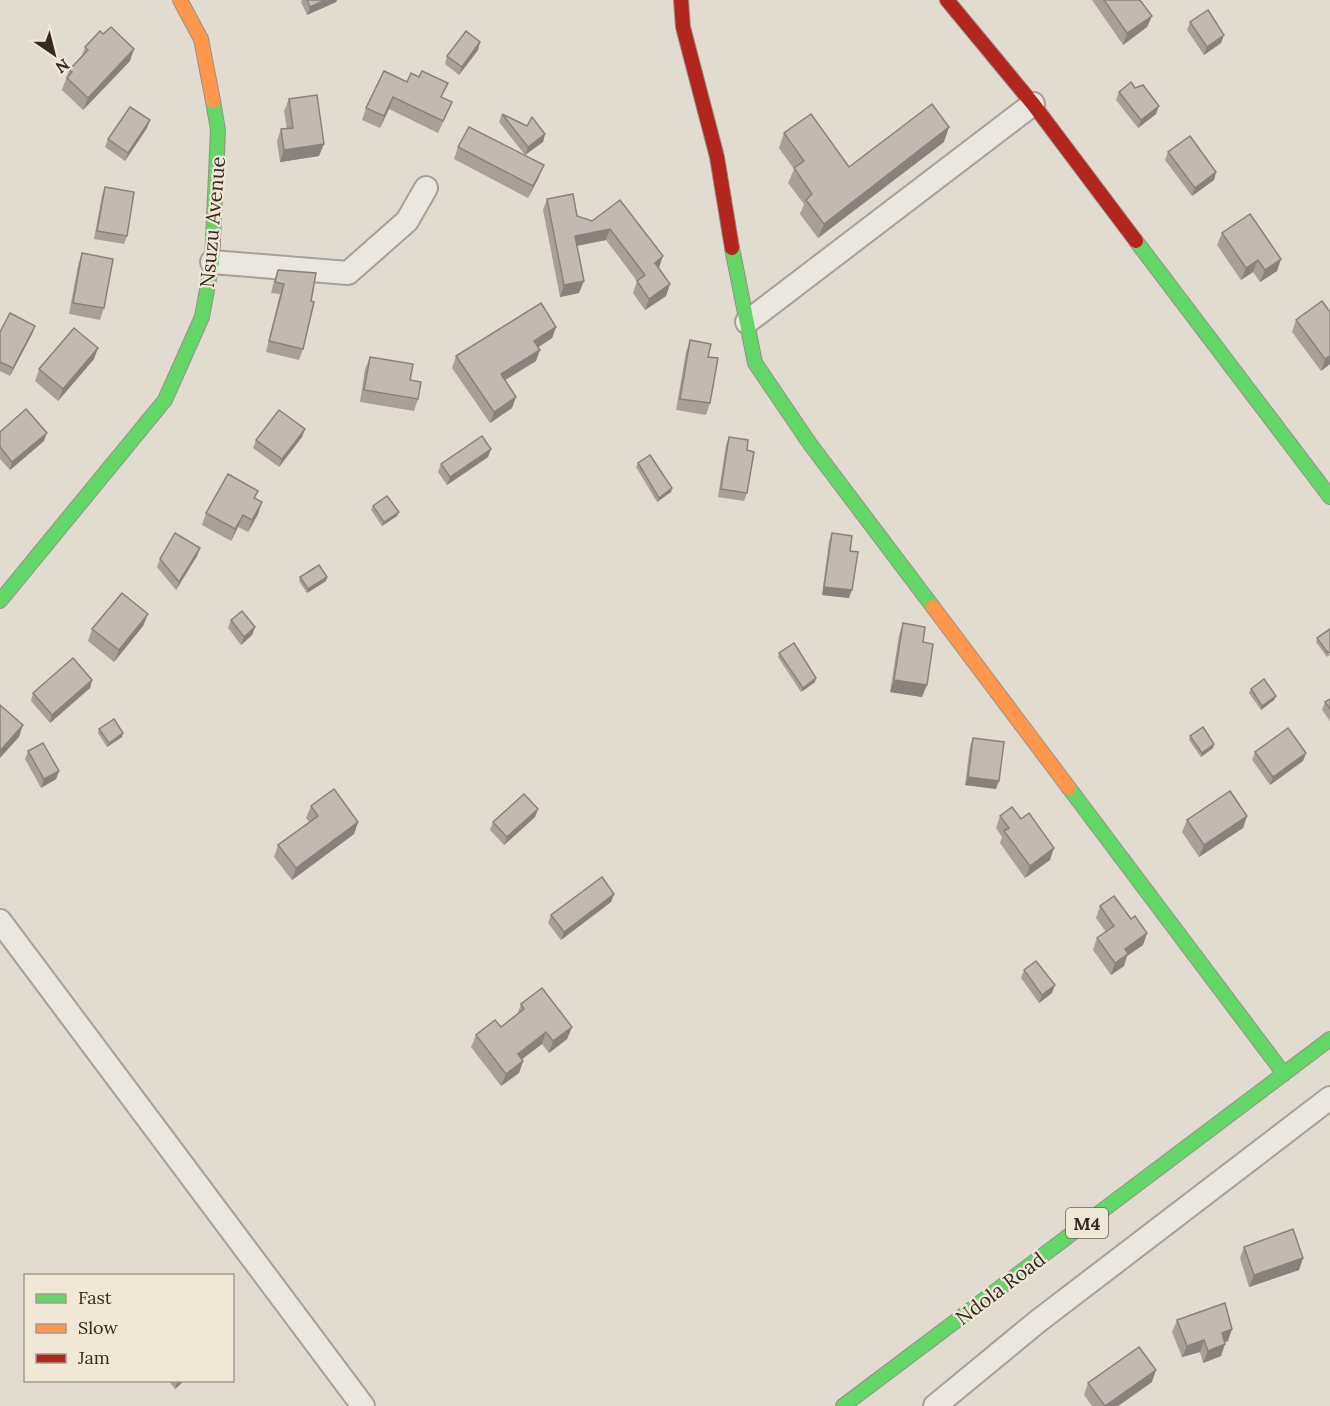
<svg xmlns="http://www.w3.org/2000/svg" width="1330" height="1406" viewBox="0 0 1330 1406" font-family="Lora,serif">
<rect width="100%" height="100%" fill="#e1dbd0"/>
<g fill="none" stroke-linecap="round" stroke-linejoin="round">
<g stroke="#a7a098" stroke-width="26">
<g id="street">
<polyline points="212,262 348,273 407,221 426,188"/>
<polyline points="747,322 1033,104"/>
<polyline points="0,921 363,1406"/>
<polyline points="935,1406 1037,1322 1330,1098"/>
</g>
</g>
<g stroke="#979088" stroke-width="16">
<g id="fast">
<polyline points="1136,241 1330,497"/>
<polyline points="732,248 755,363 810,444 933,607"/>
<polyline points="0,601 165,400 202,317 212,262 218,130 213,101"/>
<polyline points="1069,788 1284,1074"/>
<polyline points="843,1406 1330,1039"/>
</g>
</g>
<g stroke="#979088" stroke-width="16">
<g id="slow">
<polyline points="180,0 201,39 213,101"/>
<polyline points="933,607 1069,788"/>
</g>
</g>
<g stroke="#979088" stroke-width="16">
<g id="jam">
<polyline points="681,0 683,27 717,157 732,248"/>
<polyline points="947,0 1033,104 1136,241"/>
</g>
</g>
<use href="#street" stroke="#eae6e0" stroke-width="22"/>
<use href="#fast" stroke="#63d668" stroke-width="14"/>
<use href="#slow" stroke="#ff974d" stroke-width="14"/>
<use href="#jam" stroke="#b3261e" stroke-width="14"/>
</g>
<g fill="#a99f98">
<polygon points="302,0 337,0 336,2 307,15 301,2"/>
<polygon points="1092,0 1140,0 1152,16 1147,27 1123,45"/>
<polygon points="1190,22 1221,43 1204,55 1187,30"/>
<polygon points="103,34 130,61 83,110 62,90 69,70 81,58 85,47"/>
<polygon points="480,42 478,50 459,75 445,64 447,56"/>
<polygon points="407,82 452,102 447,114 438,133 389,109 380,128 362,120 366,108"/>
<polygon points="1135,88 1156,114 1138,128 1116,100 1119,92"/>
<polygon points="289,99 319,156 280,162 277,141 281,129 287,129 284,111"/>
<polygon points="502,114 545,134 543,142 525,155 499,122"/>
<polygon points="150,120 147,128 125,161 105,147 108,139"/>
<polygon points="784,133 849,167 944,142 818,238 800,214 804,204 788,183 794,169 779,148"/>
<polygon points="458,147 539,177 528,198 454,159"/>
<polygon points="1168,152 1216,172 1214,180 1192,196 1165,160"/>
<polygon points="105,187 127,236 124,244 94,239 102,195"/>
<polygon points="547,199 577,216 592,221 620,200 659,268 670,284 666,296 645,310 633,293 637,281 606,240 577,246 579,293 560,297 543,210"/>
<polygon points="1222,233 1281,259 1277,271 1260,282 1253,272 1241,280 1217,245"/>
<polygon points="82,253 104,308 100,320 69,314 78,265"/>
<polygon points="278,270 311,301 303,349 299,360 266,352 280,294 271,293 274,281"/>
<polygon points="1296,320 1330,364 1321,371 1292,332"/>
<polygon points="35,326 32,334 10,376 0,371 0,332"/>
<polygon points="556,327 552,338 539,347 536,361 505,380 512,408 490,423 452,368 456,356"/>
<polygon points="690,340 708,357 710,403 706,415 676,410 686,352"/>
<polygon points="370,357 410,380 418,399 414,411 360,402 365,369"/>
<polygon points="94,359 58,401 35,381 39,369"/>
<polygon points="305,429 302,437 279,467 253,448 256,440"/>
<polygon points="0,432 44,441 10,470 0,459"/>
<polygon points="729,437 747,450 747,493 744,501 718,497 726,445"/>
<polygon points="491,449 488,457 447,485 438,472 441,464"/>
<polygon points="638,463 671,492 657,502 636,467"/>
<polygon points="255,498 262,502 258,514 248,532 238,527 231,541 202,525 206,513"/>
<polygon points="373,506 397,516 382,526 371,510"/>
<polygon points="832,533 850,551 849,598 822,595 829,541"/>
<polygon points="197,556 176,590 157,567 160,559"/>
<polygon points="300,577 327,577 326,581 307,593 299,581"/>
<polygon points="148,614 143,626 114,662 88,641 92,629"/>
<polygon points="231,620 255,627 252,635 241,645 228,628"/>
<polygon points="903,623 923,642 922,697 890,692 899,635"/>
<polygon points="1317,638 1330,655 1327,657 1316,642"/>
<polygon points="779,653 815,682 801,692 778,657"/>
<polygon points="92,680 90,688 50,723 31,701 33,693"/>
<polygon points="1251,689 1276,696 1274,700 1261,710 1249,693"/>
<polygon points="1330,699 1330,721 1322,710 1325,702"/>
<polygon points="99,729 122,737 107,747 98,733"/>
<polygon points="1190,736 1214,744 1213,748 1201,757 1189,740"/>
<polygon points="973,738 996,789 965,785 970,746"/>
<polygon points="28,751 59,771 56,779 41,788 25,759"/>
<polygon points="1255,752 1306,753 1303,761 1270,785 1252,760"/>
<polygon points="311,806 358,822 354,834 292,880 274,857 278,845 309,822 306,818"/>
<polygon points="538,809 535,817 504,845 490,830 493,822"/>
<polygon points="1000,816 1050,860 1025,878 1000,843 1002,837 996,828"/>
<polygon points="1247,816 1243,828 1199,857 1182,832 1187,820"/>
<polygon points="614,894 611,902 561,940 548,923 551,915"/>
<polygon points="1100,906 1131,919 1147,933 1143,945 1127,956 1124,966 1111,975 1093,950 1097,938 1106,932 1096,918"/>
<polygon points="1024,970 1052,993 1039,1003 1021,978"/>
<polygon points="521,1004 572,1027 567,1039 549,1053 542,1044 522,1059 523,1061 519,1073 501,1086 471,1047 476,1035 501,1027 517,1015"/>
<polygon points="1244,1247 1303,1258 1299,1270 1249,1287 1240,1258"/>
<polygon points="1177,1320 1228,1341 1225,1342 1221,1356 1203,1363 1200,1352 1182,1357 1172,1332"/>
<polygon points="168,1380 185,1380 175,1389"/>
<polygon points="1152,1382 1118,1406 1092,1406 1084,1395 1088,1383"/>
</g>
<g fill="#89827c">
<polygon points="325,0 337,0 336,2 307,15 310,7"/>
<polygon points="1152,16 1147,27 1123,45 1127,33"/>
<polygon points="1224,35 1221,43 1204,55 1207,47"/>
<polygon points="480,42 478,50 459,75 462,67"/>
<polygon points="134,49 130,61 83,110 88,98"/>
<polygon points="393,97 389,109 380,128 384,116"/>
<polygon points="1159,106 1156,114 1138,128 1141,120"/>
<polygon points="150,120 147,128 125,161 128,153"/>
<polygon points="949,127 944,142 818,238 824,224"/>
<polygon points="545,134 543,142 525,155 528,147"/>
<polygon points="324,144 319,156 280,162 284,150"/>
<polygon points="544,165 539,177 528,198 533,186"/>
<polygon points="1216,172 1214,180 1192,196 1195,188"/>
<polygon points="610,229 606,240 570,247 575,236"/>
<polygon points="663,256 659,268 651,274 655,263"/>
<polygon points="1281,259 1277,271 1260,282 1265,270"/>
<polygon points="1258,260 1253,272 1241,280 1246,268"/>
<polygon points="584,281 579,293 560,297 564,285"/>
<polygon points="670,284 666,296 645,310 649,299"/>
<polygon points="35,326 32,334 10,376 13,368"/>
<polygon points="556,327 552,338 530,352 534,341"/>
<polygon points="98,348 94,359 58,401 63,389"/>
<polygon points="540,350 536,361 497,385 501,374"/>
<polygon points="1330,356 1330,364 1321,371 1325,359"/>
<polygon points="516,397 512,408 490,423 494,412"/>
<polygon points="305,429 302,437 279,467 282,459"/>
<polygon points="47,433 44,441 10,470 12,462"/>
<polygon points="491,449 488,457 447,485 450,477"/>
<polygon points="672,488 671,492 657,502 659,498"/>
<polygon points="262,502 258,514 248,532 252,520"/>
<polygon points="399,512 397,516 382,526 384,522"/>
<polygon points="243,515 238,527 231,541 235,529"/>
<polygon points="200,548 197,556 176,590 179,582"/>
<polygon points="327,577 326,581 307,593 308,589"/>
<polygon points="824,587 852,590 849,598 822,595"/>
<polygon points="148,614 143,626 114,662 119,650"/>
<polygon points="255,627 252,635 241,645 244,637"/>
<polygon points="816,678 815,682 801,692 803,688"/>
<polygon points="92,680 90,688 50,723 52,715"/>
<polygon points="894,680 927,685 922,697 890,692"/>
<polygon points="1276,696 1274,700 1261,710 1262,706"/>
<polygon points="23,725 19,737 0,758 0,751"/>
<polygon points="123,733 122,737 107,747 109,743"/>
<polygon points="1214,744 1213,748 1201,757 1202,753"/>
<polygon points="1306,753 1303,761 1270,785 1273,777"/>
<polygon points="59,771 56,779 41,788 44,779"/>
<polygon points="968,777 999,781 996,789 965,785"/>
<polygon points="538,809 535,817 504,845 507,837"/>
<polygon points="1247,816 1243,828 1199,857 1204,845"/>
<polygon points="358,822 354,834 292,880 296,868"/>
<polygon points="1054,848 1050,860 1025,878 1030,866"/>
<polygon points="614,894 611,902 561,940 564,932"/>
<polygon points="1147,933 1143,945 1127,956 1124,966 1111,975 1115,963 1125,949"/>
<polygon points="1055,985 1052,993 1039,1003 1042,995"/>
<polygon points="572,1027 567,1039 549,1053 553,1041"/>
<polygon points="546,1032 542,1044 513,1066 518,1054"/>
<polygon points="523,1061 519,1073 501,1086 506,1074"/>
<polygon points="1303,1258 1299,1270 1249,1287 1254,1275"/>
<polygon points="1232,1329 1228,1341 1217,1345 1222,1333"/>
<polygon points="1204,1340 1200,1352 1182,1357 1187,1346"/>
<polygon points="1225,1344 1221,1356 1203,1363 1208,1351"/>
<polygon points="1156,1370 1152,1382 1118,1406 1105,1406"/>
<polygon points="178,1380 185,1380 175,1389"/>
</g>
<g fill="#c4b9b1" stroke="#89827c" stroke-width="1.5">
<polygon points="307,0 325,0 310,7"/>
<polygon points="1104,0 1140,0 1152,16 1127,33"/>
<polygon points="1208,10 1224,35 1207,47 1190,22"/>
<polygon points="111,27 134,49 88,98 67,78 72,72 69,70 88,50 85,47 100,31 103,34"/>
<polygon points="466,31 480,42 462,67 447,56"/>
<polygon points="384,71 407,82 411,73 419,77 422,71 448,83 441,97 452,102 443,121 393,97 384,116 366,108"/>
<polygon points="1131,82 1135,88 1143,85 1159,106 1141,120 1119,92"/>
<polygon points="317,95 324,144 284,150 281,129 293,128 289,99"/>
<polygon points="932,104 949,127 824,224 806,200 812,194 794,168 804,161 784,133 811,114 849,167"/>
<polygon points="130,107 150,120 128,153 108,139"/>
<polygon points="502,114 527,126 532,117 545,134 528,147"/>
<polygon points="469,127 544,165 533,186 458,147"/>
<polygon points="1190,136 1216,172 1195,188 1168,152"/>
<polygon points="105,187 134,192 127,236 97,231"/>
<polygon points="573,194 577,216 592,221 620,200 663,256 655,263 670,284 649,299 637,281 645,275 610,229 575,236 584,281 564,285 547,199"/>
<polygon points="1250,214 1281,259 1265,270 1258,260 1246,268 1222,233"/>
<polygon points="82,253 113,259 104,308 73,303"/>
<polygon points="278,270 316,273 311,301 314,302 303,349 269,341 284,284 275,282"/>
<polygon points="1322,301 1330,312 1330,356 1325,359 1296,320"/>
<polygon points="541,303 556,327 534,341 540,350 501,374 516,397 494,412 456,356"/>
<polygon points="10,313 35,326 13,368 0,362 0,332"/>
<polygon points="74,328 98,348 63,389 39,369"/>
<polygon points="690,340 711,344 708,357 718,358 710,403 680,399"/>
<polygon points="370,357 413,364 410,380 421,382 418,399 364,390"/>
<polygon points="26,409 47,433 12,462 0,447 0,432"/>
<polygon points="279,410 305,429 282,459 256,440"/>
<polygon points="482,436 491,449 450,477 441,464"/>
<polygon points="729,437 748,440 747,450 754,452 747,493 721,489"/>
<polygon points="650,455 672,488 659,498 638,463"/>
<polygon points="228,474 258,491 254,498 262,502 252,520 243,515 235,529 206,513"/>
<polygon points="387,496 399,512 384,522 373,506"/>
<polygon points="175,533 200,548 179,582 160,559"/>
<polygon points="832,533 852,536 850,551 858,552 852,590 824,587"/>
<polygon points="319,565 327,577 308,589 300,577"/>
<polygon points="122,593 148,614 119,650 92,629"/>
<polygon points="242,611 255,627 244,637 231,620"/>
<polygon points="903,623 925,627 923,642 933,644 927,685 894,680"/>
<polygon points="1330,629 1330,652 1328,653 1317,638"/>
<polygon points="794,643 816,678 803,688 779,653"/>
<polygon points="73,658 92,680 52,715 33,693"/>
<polygon points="1264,679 1276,696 1262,706 1251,689"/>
<polygon points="1330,699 1330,709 1325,702"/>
<polygon points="0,705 23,725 0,751"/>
<polygon points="114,719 123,733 109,743 99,729"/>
<polygon points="1203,727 1214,744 1202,753 1190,736"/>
<polygon points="1288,728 1306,753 1273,777 1255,752"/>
<polygon points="973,738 1004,742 999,781 968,777"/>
<polygon points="43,743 59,771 44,779 28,751"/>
<polygon points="334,789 358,822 296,868 278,845 318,816 311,806"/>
<polygon points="1230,791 1247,816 1204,845 1187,820"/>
<polygon points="524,794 538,809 507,837 493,822"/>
<polygon points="1012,807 1021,819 1029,813 1054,848 1030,866 1004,831 1009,828 1000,816"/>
<polygon points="602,877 614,894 564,932 551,915"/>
<polygon points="1114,896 1131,919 1135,916 1147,933 1125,949 1128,954 1115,963 1097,938 1114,926 1100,906"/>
<polygon points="1036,961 1055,985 1042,995 1024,970"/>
<polygon points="542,988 572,1027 553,1041 546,1032 518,1054 523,1061 506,1074 476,1035 495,1020 501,1027 524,1009 521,1004"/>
<polygon points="1293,1229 1303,1258 1254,1275 1244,1247"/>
<polygon points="1225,1303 1232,1329 1222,1333 1225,1344 1208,1351 1204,1340 1187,1346 1177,1320"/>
<polygon points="1139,1347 1156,1370 1105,1406 1088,1383"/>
</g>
<g text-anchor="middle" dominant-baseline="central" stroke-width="4.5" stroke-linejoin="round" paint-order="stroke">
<rect fill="#f1e7d6" stroke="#6d6257" stroke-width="1.5" x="1066" y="1208" width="42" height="30" rx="4.5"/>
<g font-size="18" font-weight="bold" fill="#352921">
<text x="1087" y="1223">M4</text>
</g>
<g font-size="20" fill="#352921" stroke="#f1e7d6">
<text transform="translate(212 222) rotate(-85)">Nsuzu Avenue</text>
<text transform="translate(1000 1288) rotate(-37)">Ndola Road</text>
</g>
</g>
<rect x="24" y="1274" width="210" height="108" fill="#f1e7d6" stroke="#a69b8e" stroke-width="1.5"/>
<rect x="36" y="1294" width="30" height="9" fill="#63d668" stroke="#a69b8e" stroke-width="1.5"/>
<text x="78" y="1304" font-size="18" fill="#352921">Fast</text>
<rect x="36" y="1324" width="30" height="9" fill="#ff974d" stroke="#a69b8e" stroke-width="1.5"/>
<text x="78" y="1334" font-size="18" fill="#352921">Slow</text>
<rect x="36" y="1354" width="30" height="9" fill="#b3261e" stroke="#a69b8e" stroke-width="1.5"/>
<text x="78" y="1364" font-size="18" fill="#352921">Jam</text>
<g transform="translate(54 54) rotate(145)" stroke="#f1e7d6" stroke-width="4.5" paint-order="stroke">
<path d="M0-4.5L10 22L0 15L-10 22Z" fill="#352921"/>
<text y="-9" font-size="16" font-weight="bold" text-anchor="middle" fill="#352921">N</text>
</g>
</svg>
